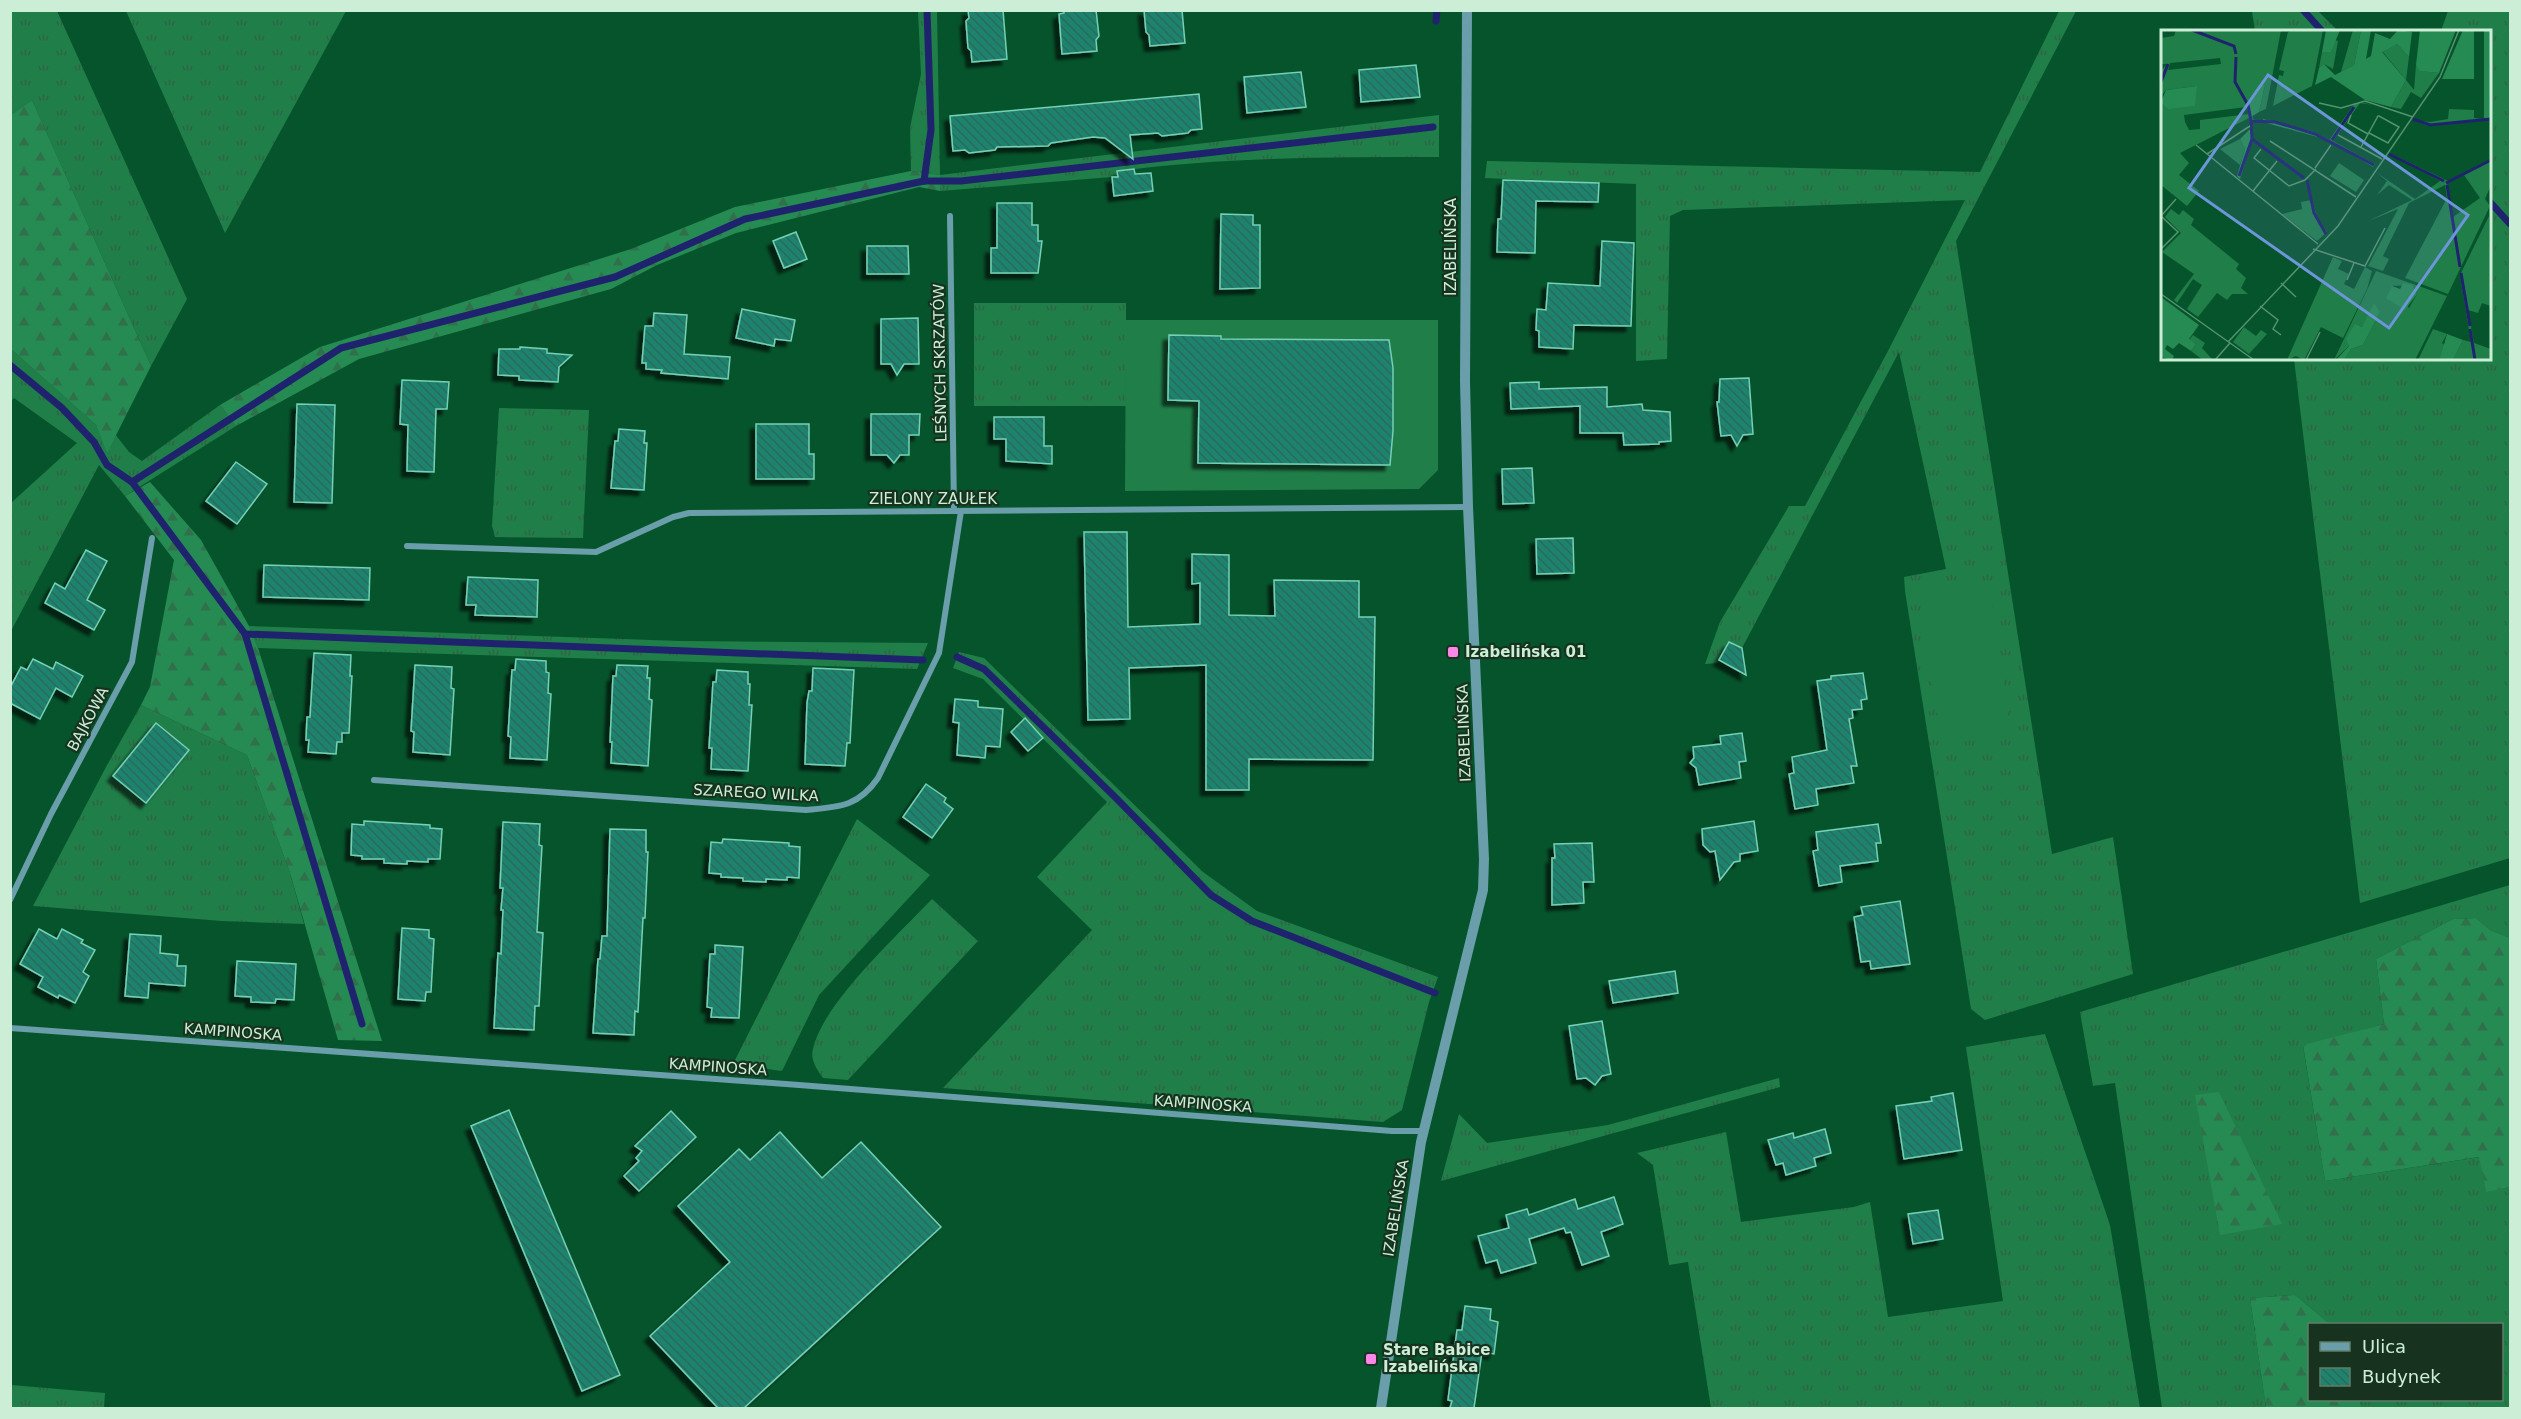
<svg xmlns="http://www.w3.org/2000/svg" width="2521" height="1419" viewBox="0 0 2521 1419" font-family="'DejaVu Sans',sans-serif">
<defs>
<pattern id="grass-tufts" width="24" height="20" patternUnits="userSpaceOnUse" patternTransform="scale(1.5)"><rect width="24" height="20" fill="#207e49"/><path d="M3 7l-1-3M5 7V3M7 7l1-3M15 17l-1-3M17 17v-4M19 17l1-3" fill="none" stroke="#2e6545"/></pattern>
<pattern id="forest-firs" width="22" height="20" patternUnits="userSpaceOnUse" patternTransform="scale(1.5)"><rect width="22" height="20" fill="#268b52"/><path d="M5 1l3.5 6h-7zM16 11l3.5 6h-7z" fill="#30704b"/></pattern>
<pattern id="building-back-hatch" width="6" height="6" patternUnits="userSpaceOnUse" patternTransform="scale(1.5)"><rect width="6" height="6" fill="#1f846e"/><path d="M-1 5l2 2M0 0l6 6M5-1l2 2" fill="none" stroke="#2d6959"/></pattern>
<filter id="shadow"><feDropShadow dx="-5.5" dy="5.5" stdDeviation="1.5" flood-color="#0009"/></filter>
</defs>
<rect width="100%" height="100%" fill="#06542c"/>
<g fill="url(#grass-tufts)">
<polygon points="11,11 57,11 187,299 151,366 32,100 11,115"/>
<polygon points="126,11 346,11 225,233"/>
<path d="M918,11h19l3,164 499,-60v42c-107,0 -215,0 -321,14v5l-6,1 -172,14v-16l-29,-4 -1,-43 11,-54z"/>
<polygon points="2059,11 2076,11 1956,241 2052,854 2113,837 2133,974 1985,1020 1971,1009 1905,591 1904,577 1946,569 1899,352 1742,648 1729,642 1718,663 1705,664 1720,622 1789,506 1805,506 1888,351 1965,200 1683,210 1670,216 1667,359 1636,361 1636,184 1485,178 1487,161 1980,172"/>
<polygon points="2252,11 2318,11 2338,31 2255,31"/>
<polygon points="2448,11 2510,11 2510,858 2360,903 2294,359 2490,358 2490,32 2441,31"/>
<rect x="974" y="303" width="152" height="103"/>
<polygon points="11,349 96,425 107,452 115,434 129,452 142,461 220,405 236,426 125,496 99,465 11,631 11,503 77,443 14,398 11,401"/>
<polygon points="499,408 589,410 583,538 495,537 492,526"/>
<polygon points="249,626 680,641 928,643 917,669 258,648"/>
<polygon points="959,652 984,658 1203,872 1257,911 1438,977 1429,1002 1402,1110 1383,1122 943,1088 1092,930 1037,877 1107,802 983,679 953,668"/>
<polygon points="141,705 247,755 290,873 304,924 222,921 33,906 106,767"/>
<polygon points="857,819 930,875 819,995 782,1071 733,1064"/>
<polygon points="2510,885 2510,938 2490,930 2476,918 2453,919 2376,959 2384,1024 2303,1046 2325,1181 2480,1157 2486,1191 2510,1187 2510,1408 2361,1408 2360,1400 2502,1400 2502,1324 2330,1324 2295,1295 2250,1298 2266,1408 2162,1408 2115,1083 2093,1086 2080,1012"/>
<path d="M932,899l46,42 -130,139 -25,-2c-6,-8 -13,-18 -10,-29 10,-46 85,-114 119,-150z"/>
<polygon points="2045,1034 2110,1225 2140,1408 1711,1408 1688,1262 1669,1265 1653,1165 1637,1153 1726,1132 1741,1222 1854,1207 1870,1202 1888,1317 2003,1301 1966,1047"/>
<polygon points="1779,1078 1780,1087 1441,1181 1459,1114 1487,1143 1608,1125"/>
<polygon points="11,1385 105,1393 104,1408 11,1408"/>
</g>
<g fill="url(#forest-firs)">
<polygon points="32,100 151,366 107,453 96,425 11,349 11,115"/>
<polygon points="911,171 940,175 940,191 919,187 736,233 657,265 611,289 359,359 236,426 220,405 320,347 631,249 735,207"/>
<polygon points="150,482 201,540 249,626 258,648 382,1041 338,1040 290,873 247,755 141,705 150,687 174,560 125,496"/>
<polygon points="2476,918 2490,930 2510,938 2510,1187 2486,1192 2479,1157 2325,1181 2303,1045 2384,1024 2376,959 2453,919"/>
<polygon points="2219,1092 2282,1224 2220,1235 2195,1095"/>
<polygon points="2295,1295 2330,1324 2310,1324 2310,1400 2360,1400 2361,1408 2266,1408 2250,1298"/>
</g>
<g fill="#207e49">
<polygon points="1126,320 1438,320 1438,470 1419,489 1125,491"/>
<polygon points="1988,580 2011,734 1942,745 1919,590"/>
</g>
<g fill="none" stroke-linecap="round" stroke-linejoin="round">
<g stroke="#1f236e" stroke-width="7">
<polyline points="2303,10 2323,32"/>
<polyline points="1436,21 1437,10"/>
<polyline points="924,181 931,130 927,10"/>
<polyline points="2490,202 2510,224"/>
<polyline points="10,365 62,408 94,442 107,465 132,482 245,634 362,1024"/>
<polyline points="132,482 341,348 615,277 745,219 924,181 961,181 1433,127"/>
<polyline points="245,634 923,660"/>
<polyline points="957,657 984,669 1116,798 1211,895 1252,921 1435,993"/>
</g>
</g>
<g fill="url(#building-back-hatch)" stroke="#74d0b6" stroke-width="1.5" filter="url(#shadow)">
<polygon points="968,10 1003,10 1007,59 972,62 971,51 968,48 966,21 969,18"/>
<polygon points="1064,10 1096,10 1099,36 1096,40 1097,51 1062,54 1059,14 1064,13"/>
<polygon points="1144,10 1182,10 1185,43 1150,46 1149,35 1146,32"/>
<polygon points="1416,65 1420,97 1361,102 1359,70"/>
<polygon points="1301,72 1306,107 1247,113 1244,77"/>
<polygon points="1199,94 1202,129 1191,130 1188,133 1162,136 1158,133 1130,135 1133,159 1105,138 1093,137 1051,143 1048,146 997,147 995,150 969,153 965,150 953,151 950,116"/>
<polygon points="1134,169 1135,174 1151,173 1153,191 1114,196 1112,177 1118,177 1117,171"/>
<polygon points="1503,180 1599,183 1598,202 1536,201 1535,253 1497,252 1498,219 1501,219"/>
<polygon points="997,203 1032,203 1032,225 1038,225 1038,241 1042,241 1038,273 991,273 991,248 997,248"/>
<polygon points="1221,214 1253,215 1253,225 1260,225 1260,288 1220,289"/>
<polygon points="796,232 807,259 784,268 773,241"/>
<polygon points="1602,241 1634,243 1631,326 1574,325 1573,349 1539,347 1539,331 1536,330 1537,309 1546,310 1548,283 1600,286"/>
<polygon points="867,246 908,246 909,274 867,274"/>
<polygon points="742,309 795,320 791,341 775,339 774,346 736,338"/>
<polygon points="654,313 687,315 684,354 730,357 728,379 661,373 662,370 646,369 646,363 642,363 645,326 653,326"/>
<polygon points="918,318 919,364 904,364 897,375 891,364 881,364 881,319"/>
<polygon points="1169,335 1221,336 1221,339 1389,340 1393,368 1393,431 1390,465 1198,463 1199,401 1168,400"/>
<polygon points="520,347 547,349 547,353 572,355 559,367 558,382 519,380 519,376 498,375 499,349 520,349"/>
<polygon points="1749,378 1753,434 1743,435 1737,446 1731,435 1721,436 1717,402 1719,402 1720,379"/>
<polygon points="402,380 449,382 447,409 436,409 434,472 407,471 408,425 400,424"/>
<polygon points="1539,382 1539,389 1607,387 1607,407 1642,404 1643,410 1670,412 1671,441 1659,442 1659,444 1624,445 1623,433 1580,433 1580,406 1511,409 1510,383"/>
<polygon points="297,404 335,405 332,503 294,502"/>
<polygon points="871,414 920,414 919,435 909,435 909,455 900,455 894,463 887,455 871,455"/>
<polygon points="994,417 1044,417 1044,446 1052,446 1052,464 1006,461 1006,439 994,439"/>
<polygon points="756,424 809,424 809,454 814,454 814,479 756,479"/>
<polygon points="619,429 645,431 644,443 647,443 644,490 611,488 615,441 618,441"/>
<polygon points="236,462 267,484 237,524 206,501"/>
<polygon points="1532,468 1534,503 1503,504 1502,469"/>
<polygon points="1084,532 1127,532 1128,627 1200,624 1200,583 1192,584 1192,554 1229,555 1229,615 1275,616 1274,580 1359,581 1359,617 1375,617 1373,760 1249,759 1249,790 1206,790 1206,665 1129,668 1130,719 1088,720"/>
<polygon points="1573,538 1574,573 1537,574 1536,539"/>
<polygon points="86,550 107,561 87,600 105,610 94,630 45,603 55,583 65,589"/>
<polygon points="264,565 370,568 369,600 263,597"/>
<polygon points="468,577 538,580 537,617 475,615 476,605 466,605"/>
<polygon points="1729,642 1742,648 1746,675 1719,660"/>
<polygon points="314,653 351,655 350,676 352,676 349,733 342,733 342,742 337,742 336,754 308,752 309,740 306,740 307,717 310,717"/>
<polygon points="33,659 53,669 56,662 83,676 72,697 56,688 40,719 10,703 10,688 21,667 27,670"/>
<polygon points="516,659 546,661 546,672 549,673 548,693 551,694 547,760 510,758 511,737 508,736 512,670 515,670"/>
<polygon points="415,665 452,667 451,688 454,689 450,755 413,752 414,732 411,731"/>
<polygon points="617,665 648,666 647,678 650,678 649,699 652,700 648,766 611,763 612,742 610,742 613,676 616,676"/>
<polygon points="813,668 854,670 850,743 847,743 845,766 805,764 807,703 809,691 812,691"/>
<polygon points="717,670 748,672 748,684 750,684 749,705 752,705 748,771 711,769 712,748 709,748 713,682 716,682"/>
<polygon points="1863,673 1867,699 1861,700 1862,709 1852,710 1853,718 1849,719 1857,766 1851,766 1854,783 1816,789 1818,805 1795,809 1789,774 1794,773 1792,757 1827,750 1817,681 1831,679 1831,676"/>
<polygon points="955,699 978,701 978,707 1003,709 1000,747 986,746 985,758 957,755 959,723 953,722"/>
<polygon points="1025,718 1043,738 1028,751 1011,732"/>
<polygon points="156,723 189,750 146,803 113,776"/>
<polygon points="1742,733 1746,761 1739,762 1741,778 1699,785 1696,768 1690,763 1694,758 1693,747 1721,744 1720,736"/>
<polygon points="926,784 946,798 944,802 953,809 932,838 903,817"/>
<polygon points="364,821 430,825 430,828 442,829 440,859 428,859 428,862 407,861 407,864 384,863 384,859 362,859 362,856 351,855 352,824 364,825"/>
<polygon points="1754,821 1758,851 1740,854 1740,861 1734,862 1720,880 1715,851 1710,852 1703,845 1702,829"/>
<polygon points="503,822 540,824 539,845 542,846 537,932 543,933 539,1006 535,1006 534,1030 494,1028 498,953 501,954 503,910 501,910 503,888 500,888"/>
<polygon points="1878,824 1881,843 1876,843 1878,861 1840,866 1842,882 1819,886 1813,851 1818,850 1816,832"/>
<polygon points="610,829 646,830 646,852 648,852 645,918 643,918 638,1012 635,1011 634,1035 593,1033 598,959 600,959 602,936 607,936"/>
<polygon points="723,839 789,843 789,846 800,847 799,878 787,877 787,880 766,879 766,882 743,881 743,878 721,877 721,874 709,873 711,842 722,843"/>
<polygon points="1592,843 1594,882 1583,882 1584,903 1552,905 1552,858 1555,858 1554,844"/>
<polygon points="1900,901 1910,964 1871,969 1870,961 1861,962 1854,917 1863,915 1861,907"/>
<polygon points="402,928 429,930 429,938 434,939 431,992 426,992 425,1001 398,999"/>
<polygon points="39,929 57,939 62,929 83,940 81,943 95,950 83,972 89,976 75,1003 59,995 58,998 38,987 43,977 20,964"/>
<polygon points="130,934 161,936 160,953 178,955 177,966 186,966 185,986 149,983 148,998 125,996"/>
<polygon points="715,945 743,947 739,1018 711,1017 712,1008 707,1007 710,954 715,954"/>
<polygon points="237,961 296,964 294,1000 276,999 275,1003 251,1002 251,997 235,996"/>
<polygon points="1675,971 1678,993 1613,1003 1609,981"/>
<polygon points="1602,1021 1611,1074 1602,1076 1595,1085 1586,1078 1577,1079 1569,1026"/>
<polygon points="1953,1093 1962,1150 1904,1159 1896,1106 1932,1101 1931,1097"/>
<polygon points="509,1110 620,1375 582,1391 471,1126"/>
<polygon points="671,1111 696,1137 639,1191 624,1176 639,1161 636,1158 642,1151 635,1146"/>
<polygon points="1825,1129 1831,1153 1814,1158 1816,1166 1786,1175 1783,1163 1776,1165 1768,1140 1793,1133 1794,1138"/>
<polygon points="780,1132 822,1178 861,1142 941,1227 744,1408 718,1408 650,1336 730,1262 678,1206 739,1149 750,1160"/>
<polygon points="1614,1197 1623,1224 1601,1232 1609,1256 1582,1265 1571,1232 1566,1233 1564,1228 1529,1239 1536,1263 1501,1273 1497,1260 1486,1263 1478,1236 1509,1228 1506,1215 1527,1209 1529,1215 1575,1199 1578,1209"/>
<polygon points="1938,1210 1943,1239 1913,1244 1908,1214"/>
<polygon points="1465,1306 1491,1309 1490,1320 1498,1322 1494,1354 1482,1352 1474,1408 1450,1408 1452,1401 1448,1400 1457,1330 1462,1330"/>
</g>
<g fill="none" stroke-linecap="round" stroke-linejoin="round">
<g stroke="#6a9eaa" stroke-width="6">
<polyline points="950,216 954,510"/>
<polyline points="407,546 596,552 673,517 689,513 1468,507"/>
<path d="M374,780l432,30c33,-3 52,-3 72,-32l61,-125 22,-142"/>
<polyline points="10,900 51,814 132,662 152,538"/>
<polyline points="10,1028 799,1085 1392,1131 1424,1131"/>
</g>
<polyline stroke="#6a9eaa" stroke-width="10" points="1381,1408 1421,1142 1483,890 1484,859 1468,507 1465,381 1467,10"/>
</g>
<g fill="#fa87e7" stroke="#173320" stroke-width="2">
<rect x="1447" y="646" width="12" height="12" rx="3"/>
<rect x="1365" y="1353" width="12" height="12" rx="3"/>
</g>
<g text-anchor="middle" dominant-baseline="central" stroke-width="4.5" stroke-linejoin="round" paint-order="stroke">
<g font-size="15" fill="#cdeed6" stroke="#173320">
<text transform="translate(1451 247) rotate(-90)">IZABELIŃSKA</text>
<text transform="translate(940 363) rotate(-91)">LEŚNYCH SKRZATÓW</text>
<text x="933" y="499">ZIELONY ZAUŁEK</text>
<text transform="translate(88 719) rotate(-62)">BAJKOWA</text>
<text transform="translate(1464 733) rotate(-92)">IZABELIŃSKA</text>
<text transform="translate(756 793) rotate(3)">SZAREGO WILKA</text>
<text transform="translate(233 1032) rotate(4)">KAMPINOSKA</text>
<text transform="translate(718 1067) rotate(4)">KAMPINOSKA</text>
<text transform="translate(1203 1104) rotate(4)">KAMPINOSKA</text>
<text transform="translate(1396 1208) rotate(-81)">IZABELIŃSKA</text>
</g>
<g font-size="15" font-weight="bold" fill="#cdeed6" stroke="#173320" text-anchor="start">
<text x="1465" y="652">Izabelińska 01</text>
<text x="1383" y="1350">Stare Babice<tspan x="1383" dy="17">Izabelińska</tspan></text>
</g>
</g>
<g transform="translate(2161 30)">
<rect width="330" height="330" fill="#06542c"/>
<path d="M15,0h105l-15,79 -7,3 6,-27 -16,17 4,17 10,3 -13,-1 -1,-3 -69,35 9,10 -10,12 20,16 -12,15 -26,-21v-83l4,2 32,-18 -31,4 -5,6v-25l6,-7h-6v-26l13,-2zM59,28l1,6 -53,6 2,-7zM85,77l3,7 -49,6v9l-11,1 -4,-8 -1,-7zM132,0h30l-11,56 -39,20 6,-31 4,1 1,-5 -5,-1 9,-38zM192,0h8l-7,35 -13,7zM173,10l4,1 -5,28 -9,-5 -5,4 3,-16h9zM236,14l12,13 -3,23 8,10 2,-25 5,6 18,2 -18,25 -10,-6 -10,17 -10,-2 15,-27 -24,-29zM199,72l13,3 -13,-2 -27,38 42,23 -2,3 -41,-25 -2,-3 24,-35zM288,79l25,1v8l17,2 -63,6 -15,-6 17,2 18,-3zM79,109l5,10 -5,16 -20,-16zM229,123l58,28 43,-22v26l-6,14 5,7 -42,88 -43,-16 42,-80 -2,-13 -36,18 -26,53 6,3 -6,12 -15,-5 30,-57 -32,13 46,-22 -23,-15 -12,10 10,-14 -11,-9 39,27 25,-18zM303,145l16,23 -27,19 -6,-34zM146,150l10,37 10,15 -10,9 -35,-27 20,-5 -1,-7 10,-2zM10,179l8,6 4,-5 11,9 -3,6 48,39 -3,5 10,9 -5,10 7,6h-16l-5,6 -10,-7 -19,24 -11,-8 15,-24 -9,-6 -16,24 -3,-3 20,-26 -32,-22 19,-19 -16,-16zM328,186l2,90 -9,-3 -4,10 -10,-3 6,33 17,6v11h-38l10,-20 8,2 -11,-67zM172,227l9,4 -4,8 11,5 -5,10 10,5 11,-22 7,4 -5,18 -24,49 -22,-11 -17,33 -8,-4 -9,4zM215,241l71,25 -32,64h-71l7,-11 12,-4 17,-33 -18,15 -7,-4 -8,16 2,7 -15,14zM252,255l4,9 -8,14 -17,-22zM83,297l12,9 5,-6 6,4 -18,20 -16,-12zM272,299l14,5 -5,9 4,3 -1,13 -27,1zM32,305l12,8 -3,5 11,12h-10l-12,-9 5,-7 -7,-4z" fill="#207e49" fill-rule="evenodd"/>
<path d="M165,0h14l-9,22h-9zM200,0h10l-5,29 5,-3 4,-23 15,6 8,-9 14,2 -3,25 -12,-13 -15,8 24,28 -15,27 -26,-7 -34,-23 -16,8 4,-17 5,-4 11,11 19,-10zM259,0h36l-17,43 -19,-2 -4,-6zM302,0h11v49h-32zM323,0h7v88h-7zM97,55h7l-6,27 -8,5 -2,-15zM36,56l-2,20 -27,3 -7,-7 5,-12zM102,89l51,13 18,9 -69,-19zM89,91l2,20 -12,38 -3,-3 8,-27 -5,-10 10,-10zM242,253l10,2 4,9 -12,16 -19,-12 6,-12 8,3zM0,267l38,28 -10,14 7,5 -5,7 -12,-8 -6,6 -6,-4 -2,4 9,7 -2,4 -11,-3zM213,273l6,9 -17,33 -12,4 -7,11h-8l13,-14 -3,-7 9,-16 7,4zM286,304l16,6 -10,20 -13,-2z" fill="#268b52"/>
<path d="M178,133l25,17 -8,12 -26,-16z" fill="#207e49"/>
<path fill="none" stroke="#1f236e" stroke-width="3" d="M31,0l42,16 2,8M75,27l-1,25 13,23 3,16 1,18 -13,37M0,52l7,-18M252,89l17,6 61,-6M90,91l24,1 40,12 59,31M91,109l52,39M171,110l22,-33M228,124l55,27M146,150l7,33 12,21M285,153l45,-23M286,155l13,82M300,243l9,53M309,299l5,31"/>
<path fill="none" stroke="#569270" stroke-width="1.5" d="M158,73l22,5 24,-7 48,16M190,85l-3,8 20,11M177,105l44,24M109,111l86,56M35,115l122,99M200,117l17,-31h1l20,11 -11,16 -19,-10M100,119l-7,9 35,28 16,-6 11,-11M46,124l43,-28M154,138l16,-23M92,161l24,-30M0,186l17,16 -17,17M0,186l15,-17M152,219l52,17 20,-38M186,250l7,-17M120,253l15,14M0,264l93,66M99,276l18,14 -5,9 8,6M67,312l110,-116 102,-149 19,-47M54,330l15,-17M145,330l14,-28"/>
<path fill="#6c96d7" fill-opacity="0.15" stroke="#6c96d7" stroke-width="3" d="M107,45l200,140 -79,113 -200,-140z"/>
<rect width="330" height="330" fill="none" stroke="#cdeed6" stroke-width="3"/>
</g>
<rect width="2521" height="1419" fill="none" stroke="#cdeed6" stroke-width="24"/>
<rect x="2308" y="1323" width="195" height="78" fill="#173320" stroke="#607e69" stroke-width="1.5"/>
<rect x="2320" y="1342" width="30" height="9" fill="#6a9eaa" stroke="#607e69" stroke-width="1.5"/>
<text x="2362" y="1353" font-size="18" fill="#cdeed6">Ulica</text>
<rect x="2320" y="1368" width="30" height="18" fill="url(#building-back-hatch)" stroke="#607e69" stroke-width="1.5"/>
<text x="2362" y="1383" font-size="18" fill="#cdeed6">Budynek</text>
</svg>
